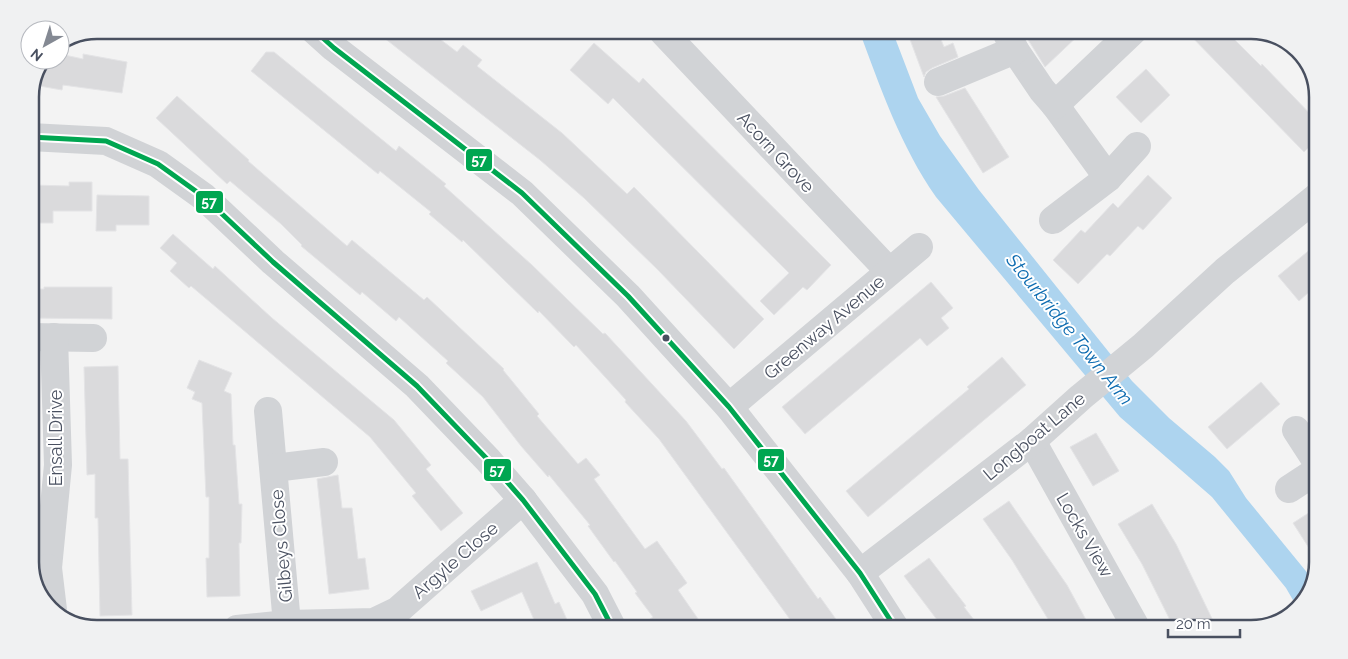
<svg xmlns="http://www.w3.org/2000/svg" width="1348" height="659" viewBox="0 0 1348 659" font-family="Raleway,sans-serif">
<rect width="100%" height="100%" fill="#f3f3f3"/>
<path fill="#add4ef" d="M859,30h33l26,68 22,38 39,54 153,191 37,37 46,39 14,14 17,27 68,83 -3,10 -14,16 -11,-19 -74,-91 -92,-80 -184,-220c-35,-50 -56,-110 -77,-167z"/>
<g fill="#dadadc" stroke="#e4e4e6">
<polygon points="374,30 428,30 457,52 463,45 482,60 477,66 562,133 627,194 634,187 764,319 734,349 658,270 584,198 540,160"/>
<polygon points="920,30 937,30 944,47 953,43 958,57 932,68 926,72 924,77 908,34"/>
<polygon points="1035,30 1084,30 1045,67 1027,38"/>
<polygon points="1185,30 1225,30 1261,66 1262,64 1318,122 1318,138 1304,152"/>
<polygon points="594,43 639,83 643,78 831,265 807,290 803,287 774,315 760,301 789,273 613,98 608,104 570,70"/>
<polygon points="266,52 274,52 396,151 399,146 446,184 444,186 532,265 603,334 605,333 686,421 722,469 724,468 818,599 820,597 843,629 797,629 659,439 625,402 626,400 576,345 574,347 539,311 538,313 463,240 462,242 429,214 431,212 380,171 378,174 251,71"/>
<polygon points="60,54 83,59 83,54 127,62 122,93 63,85 62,90 34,85 45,60 60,60"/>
<polygon points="1146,69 1170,95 1141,123 1116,97"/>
<polygon points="965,88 1009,157 983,173 936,97 944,96"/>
<polygon points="177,96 249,160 248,161 347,246 352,240 424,300 427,297 504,369 503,370 539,414 537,416 578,464 586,458 600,475 594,479 645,549 657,541 687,583 678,590 705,629 636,629 653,617 635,593 637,592 615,561 614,562 588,526 590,525 549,475 548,477 521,446 483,397 446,363 448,361 399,317 396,321 362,292 360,295 301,246 302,245 281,224 230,181 227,184 156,118"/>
<polygon points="1148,175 1172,198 1143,230 1138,226 1110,256 1107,254 1078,284 1053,260 1081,230 1085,233 1113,203 1118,208"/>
<polygon points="69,182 92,182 92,211 53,211 53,223 30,223 30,185 69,186"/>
<polygon points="97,195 149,196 149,225 116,225 116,231 96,231"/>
<polygon points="173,234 213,269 215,266 272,318 394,420 431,465 426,469 463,513 441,531 412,496 416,493 370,437 191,286 189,288 170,271 177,263 160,248"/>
<polygon points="1318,243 1318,284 1299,301 1278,276"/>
<polygon points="931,282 953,308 941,318 949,328 927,346 920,338 805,434 782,407"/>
<polygon points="44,287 112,287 112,319 30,318 30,289 44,289"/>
<polygon points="1002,357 1026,385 868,517 846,491 969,389 967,387"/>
<polygon points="199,360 232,373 224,391 231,394 233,445 235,445 239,504 242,504 241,543 239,543 240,596 207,597 206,558 209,558 209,497 206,497 202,403 192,399 195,392 187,388"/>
<polygon points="118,366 120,459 128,459 132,615 100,616 98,518 95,518 95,474 87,475 84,367"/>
<polygon points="1261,382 1280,404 1227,449 1208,427"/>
<polygon points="1096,433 1119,471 1093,486 1070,447"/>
<polygon points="338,475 342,508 352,508 358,559 365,558 369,589 329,594 317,479"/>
<polygon points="1009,501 1067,585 1091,629 1054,629 1012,560 983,519"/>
<polygon points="1152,504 1176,544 1217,629 1173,629 1171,622 1142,564 1118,524"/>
<polygon points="1318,507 1318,562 1293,523"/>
<polygon points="929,558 966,606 964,607 981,629 944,629 904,576"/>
<polygon points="537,562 555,604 559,602 568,622 551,629 538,629 522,592 481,611 471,591"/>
</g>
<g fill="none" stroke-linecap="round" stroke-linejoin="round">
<g stroke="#d1d3d6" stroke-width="28">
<polyline points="314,30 334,48 522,193 628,296 729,407 860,573 896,629"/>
<polyline points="1005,30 1015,50 1042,90 1055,105 1108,178"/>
<polyline points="663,32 889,271"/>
<polyline points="938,82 1015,50"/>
<polyline points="1055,105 1134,30"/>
<polyline points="30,137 106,141 158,164 204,197 273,262 417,386 488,460 523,500 595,594 613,629"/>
<polyline points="1053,220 1108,178 1137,146"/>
<polyline points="30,337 93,338"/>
<polyline points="729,407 919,247"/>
<polyline points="268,411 287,624"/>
<polyline points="1296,430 1318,464"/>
<polyline points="1032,441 1137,629"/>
<polyline points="274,468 324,462"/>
<polyline points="1289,489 1318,470"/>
<polyline points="31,568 48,568 58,465 54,337"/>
<polyline points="48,568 53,610"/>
<polyline points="860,573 1032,441 1081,397 1143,346 1225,271 1318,196"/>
<polyline points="237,629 287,624 374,622 397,611 523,500"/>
</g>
<g stroke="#fff" stroke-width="9">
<g id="bus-1">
<polyline points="314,30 334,48 522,193 628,296 729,407 860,573 896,629"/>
<polyline points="30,137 106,141 158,164 204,197 273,262 417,386 488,460 523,500 595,594 613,629"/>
</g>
</g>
<use href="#bus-1" stroke="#00a651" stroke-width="5"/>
</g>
<circle fill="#495060" stroke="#fff" stroke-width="2" cx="666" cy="338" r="4.5"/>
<g text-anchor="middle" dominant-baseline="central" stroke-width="4" stroke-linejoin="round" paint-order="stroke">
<g font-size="18" fill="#495060" stroke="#fff">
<text transform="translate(776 152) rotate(47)">Acorn Grove</text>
<text transform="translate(824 327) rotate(-40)">Greenway Avenue</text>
<text transform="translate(1034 436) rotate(-40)">Longboat Lane</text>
<text transform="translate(55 438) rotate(-90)">Ensall Drive</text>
<text transform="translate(1085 535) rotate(60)">Locks View</text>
<text transform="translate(281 546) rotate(-95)">Gilbeys Close</text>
<text transform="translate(455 560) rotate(-41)">Argyle Close</text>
</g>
<g font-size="19" font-style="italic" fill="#0c6bb0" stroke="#fff">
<text transform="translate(1070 329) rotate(51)">Stourbridge Town Arm</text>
</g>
</g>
<path d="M0 0H1348V659H0ZM97 39H1251A58 58 0 0 1 1309 97V562A58 58 0 0 1 1251 620H97A58 58 0 0 1 39 562V97A58 58 0 0 1 97 39Z" fill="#f0f1f2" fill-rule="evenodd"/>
<path fill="none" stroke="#495060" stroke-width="2.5" d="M97 39H1251A58 58 0 0 1 1309 97V562A58 58 0 0 1 1251 620H97A58 58 0 0 1 39 562V97A58 58 0 0 1 97 39Z"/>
<g stroke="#fff" stroke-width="2">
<rect x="465" y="148" width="28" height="24" rx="5" fill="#00a651"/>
<rect x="195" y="190" width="29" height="24" rx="5" fill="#00a651"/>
<rect x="757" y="448" width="28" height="24" rx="5" fill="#00a651"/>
<rect x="483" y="458" width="29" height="24" rx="5" fill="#00a651"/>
</g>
<g font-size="14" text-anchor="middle" font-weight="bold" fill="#fff">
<text x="479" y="165">57</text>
<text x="209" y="207">57</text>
<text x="771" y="465">57</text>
<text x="497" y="475">57</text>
</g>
<g transform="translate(45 45) rotate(219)"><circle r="24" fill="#ffffff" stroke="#b6b9bf"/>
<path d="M0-4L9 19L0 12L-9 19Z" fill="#848993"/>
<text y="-8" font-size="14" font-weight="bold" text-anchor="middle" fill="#495060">N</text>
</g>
<path d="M1168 629v8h72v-8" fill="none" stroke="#495060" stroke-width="2.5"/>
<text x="1176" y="629" font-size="15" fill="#495060" stroke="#ffffff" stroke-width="4" paint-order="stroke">20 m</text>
</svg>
